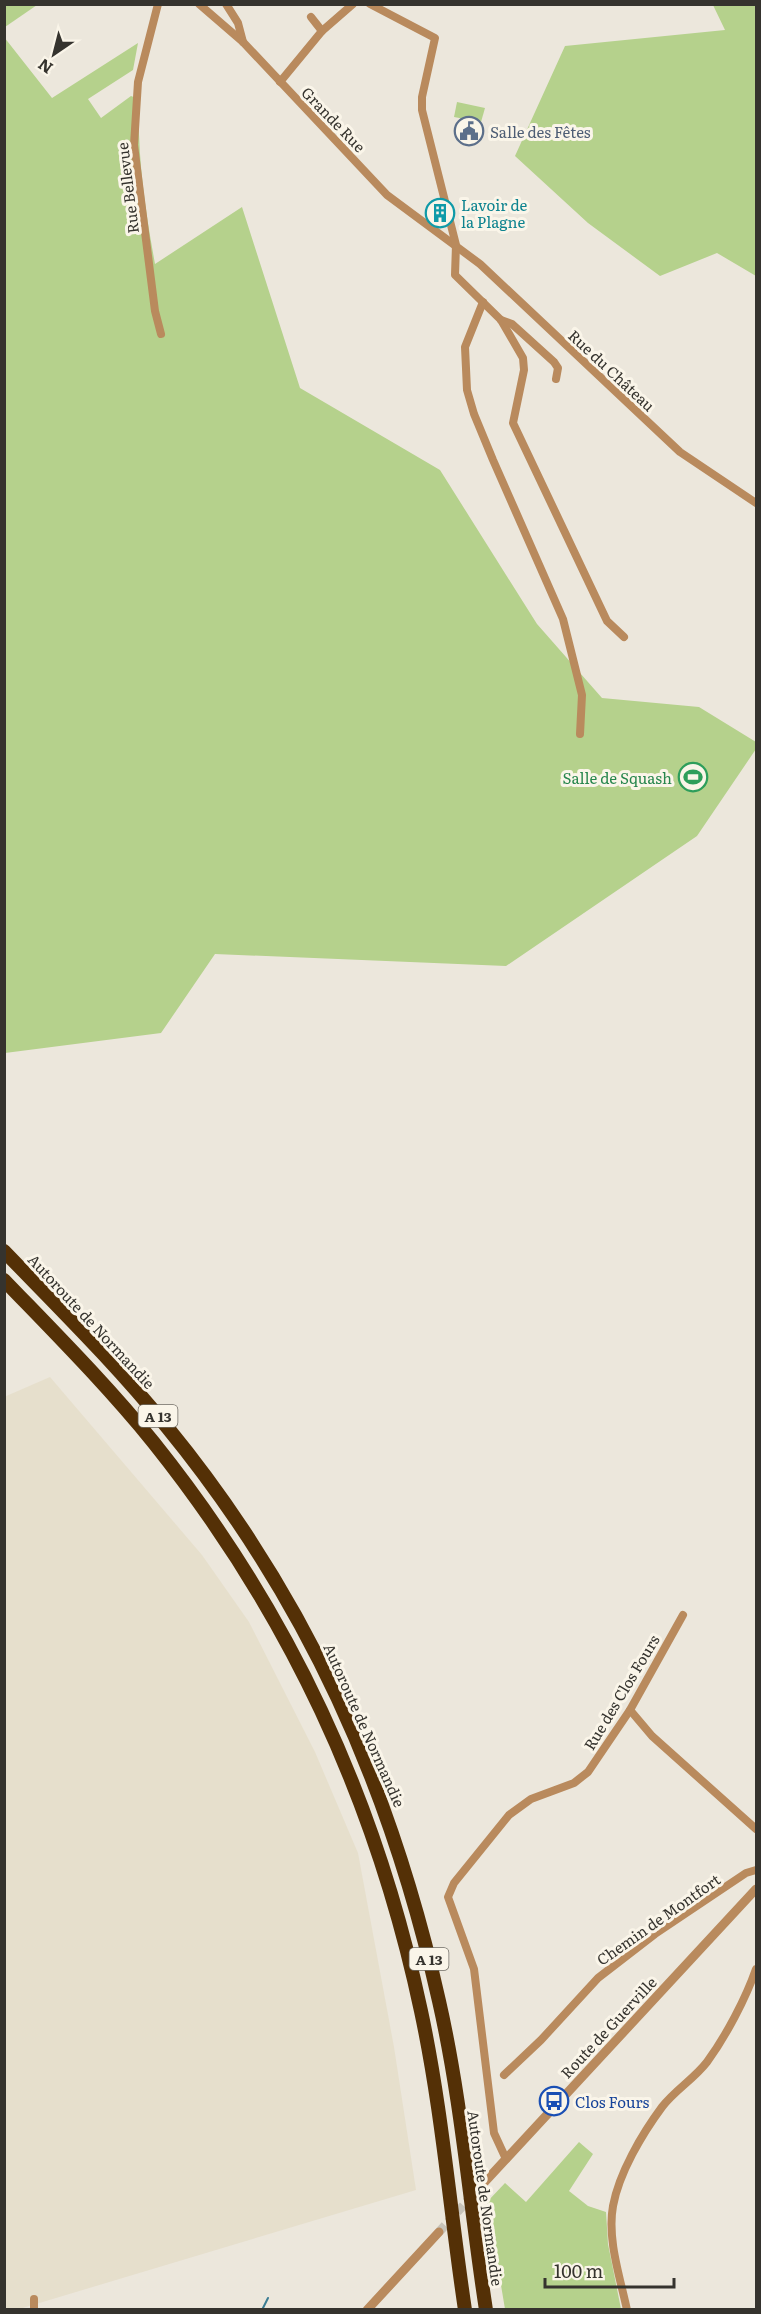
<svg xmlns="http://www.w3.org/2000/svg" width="761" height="2314" viewBox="0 0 761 2314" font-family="Literata,serif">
<rect width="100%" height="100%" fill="#ece7dc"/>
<polygon fill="#e6dfcc" points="50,1377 202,1555 249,1622 315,1752 358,1853 394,2047 416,2190 16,2310 4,2309 4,1397"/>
<g fill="#b5d18c">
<polygon points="5,4 37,4 37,5 5,27"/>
<polygon points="713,5 756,5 756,276 717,253 660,276 588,223 515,156 565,46 725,30"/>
<path d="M4,37l48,61 86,-55 -5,27 -45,29 13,19 30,-22 8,3c-2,56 6,110 16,165l87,-57 58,181 140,82 97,154 65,74 97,9 57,35v7l-59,87 -191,130 -291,-12 -54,79 -156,20z"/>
<polygon points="457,102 485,108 481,122 454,117"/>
<polygon points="579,2142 593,2154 569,2191 588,2206 606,2212 608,2244 621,2309 505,2309 487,2202 505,2183 526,2202"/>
</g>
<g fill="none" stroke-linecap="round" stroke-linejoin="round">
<polyline stroke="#3b7d93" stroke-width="2" points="262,2310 268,2298"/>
<polyline stroke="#c7c3b9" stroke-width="9" stroke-dasharray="9 4.5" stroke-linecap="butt" points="439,2232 481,2186"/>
<g stroke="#b98a5d" stroke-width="8">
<polyline points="158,4 138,82 134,145 155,311 161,334"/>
<polyline points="199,4 243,42 387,195 480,264 680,452 756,503"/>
<polyline points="226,4 238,23 243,42"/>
<polyline points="370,4 435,38 422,97 422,110 456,245 455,275 501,320 523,358 524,370 513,423 607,621 624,637"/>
<polyline points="311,17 322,31"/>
<polyline points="280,82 322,31 353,4"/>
<polyline points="483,302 465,347 467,390 474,414 493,460 563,619 582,695 580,734"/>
<polyline points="501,320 512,324 554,362 558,368 556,379"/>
<polyline points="630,1710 652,1736 756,1829"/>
<polyline points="504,2075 541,2040 598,1978 655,1934 746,1873 756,1870"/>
<polyline points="506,2159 494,2133 474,1969 448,1897 454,1883 509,1815 531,1799 574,1783 588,1772 630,1710 683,1615"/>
<polyline points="34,2310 34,2299"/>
<path d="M627,2310c-7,-33 -20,-71 -14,-104 6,-33 29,-72 49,-99 13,-17 32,-28 45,-45 19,-26 39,-64 49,-93"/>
</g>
<g stroke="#b98a5d" stroke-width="9">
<polyline points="481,2186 756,1889"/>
<polyline points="367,2310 439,2232"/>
</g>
<g stroke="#543006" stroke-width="14">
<path d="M4,1251c56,58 113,114 163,176 140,171 224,360 272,574 23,101 31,206 47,309"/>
<path d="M4,1280c51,53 103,105 150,163 135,169 222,356 267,568 21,98 29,199 44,299"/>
</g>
</g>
<defs>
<g id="civic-ring" transform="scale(1.5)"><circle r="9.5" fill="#faf5e9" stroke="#5c6f8a" stroke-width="1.5"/><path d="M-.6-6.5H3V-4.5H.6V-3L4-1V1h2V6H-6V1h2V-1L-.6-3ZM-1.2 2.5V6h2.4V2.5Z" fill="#5c6f8a"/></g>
<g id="building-ring" transform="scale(1.5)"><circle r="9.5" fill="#faf5e9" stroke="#0f9aa8" stroke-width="1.5"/><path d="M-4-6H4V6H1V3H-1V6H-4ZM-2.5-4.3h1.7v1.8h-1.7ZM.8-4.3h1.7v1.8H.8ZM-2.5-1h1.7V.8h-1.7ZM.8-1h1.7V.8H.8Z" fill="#0f9aa8"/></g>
<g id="stadium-ring" transform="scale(1.5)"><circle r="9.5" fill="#faf5e9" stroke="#2e9e5b" stroke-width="1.5"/><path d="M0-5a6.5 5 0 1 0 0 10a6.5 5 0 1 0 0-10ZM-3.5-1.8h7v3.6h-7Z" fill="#2e9e5b"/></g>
<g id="bus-ring" transform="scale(1.5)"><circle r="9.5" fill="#faf5e9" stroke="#1a4fb4" stroke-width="1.5"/><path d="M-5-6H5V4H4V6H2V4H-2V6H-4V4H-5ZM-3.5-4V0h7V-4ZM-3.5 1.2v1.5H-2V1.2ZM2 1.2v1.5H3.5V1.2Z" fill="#1a4fb4"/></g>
</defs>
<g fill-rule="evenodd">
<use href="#civic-ring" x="469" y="131"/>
<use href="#building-ring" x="440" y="213"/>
<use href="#stadium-ring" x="693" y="777"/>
<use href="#bus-ring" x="554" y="2101"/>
</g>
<g text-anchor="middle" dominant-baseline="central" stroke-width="6" stroke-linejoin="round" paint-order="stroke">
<g fill="#faf5e9" stroke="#706d66" stroke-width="1.5">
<rect x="138.5" y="1405" width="39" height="22" rx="4.5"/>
<rect x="409.5" y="1948" width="39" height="22" rx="4.5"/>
</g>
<g font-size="14" font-weight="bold" fill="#35332e">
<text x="158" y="1416">A 13</text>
<text x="429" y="1959">A 13</text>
</g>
<g font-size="15" fill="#35332e" stroke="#faf5e9">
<text transform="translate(334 119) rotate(46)">Grande Rue</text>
<text transform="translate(127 188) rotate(-97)">Rue Bellevue</text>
<text transform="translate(612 370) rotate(43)">Rue du Château</text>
<text transform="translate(92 1321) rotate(47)">Autoroute de Normandie</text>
<text transform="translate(621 1692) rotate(-59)">Rue des Clos Fours</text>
<text transform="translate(365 1725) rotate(66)">Autoroute de Normandie</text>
<text transform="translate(658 1919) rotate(-35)">Chemin de Montfort</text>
<text transform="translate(608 2027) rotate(-47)">Route de Guerville</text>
<text transform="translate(486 2198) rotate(82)">Autoroute de Normandie</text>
</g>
<g font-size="15" fill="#4e5e75" stroke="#faf5e9" text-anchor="start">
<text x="490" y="131">Salle des Fêtes</text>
</g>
<g font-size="15" fill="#0d838f" stroke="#faf5e9" text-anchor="start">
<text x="461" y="204">Lavoir de<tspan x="461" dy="17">la Plagne</tspan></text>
</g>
<g font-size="15" fill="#27864d" stroke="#faf5e9" text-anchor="end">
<text x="672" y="777">Salle de Squash</text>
</g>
<g font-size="15" fill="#164399" stroke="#faf5e9" text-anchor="start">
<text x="575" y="2101">Clos Fours</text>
</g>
</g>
<rect width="761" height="2314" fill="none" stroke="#35332e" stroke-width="12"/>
<g transform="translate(54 54) rotate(215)" stroke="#faf5e9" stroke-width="4.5" paint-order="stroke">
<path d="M0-4.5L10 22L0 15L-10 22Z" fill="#35332e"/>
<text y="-9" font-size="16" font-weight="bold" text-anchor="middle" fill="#35332e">N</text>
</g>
<path d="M545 2278v9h129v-9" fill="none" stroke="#35332e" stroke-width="3"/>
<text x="554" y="2278" font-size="18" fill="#35332e" stroke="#faf5e9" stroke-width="4.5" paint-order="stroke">100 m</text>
</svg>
